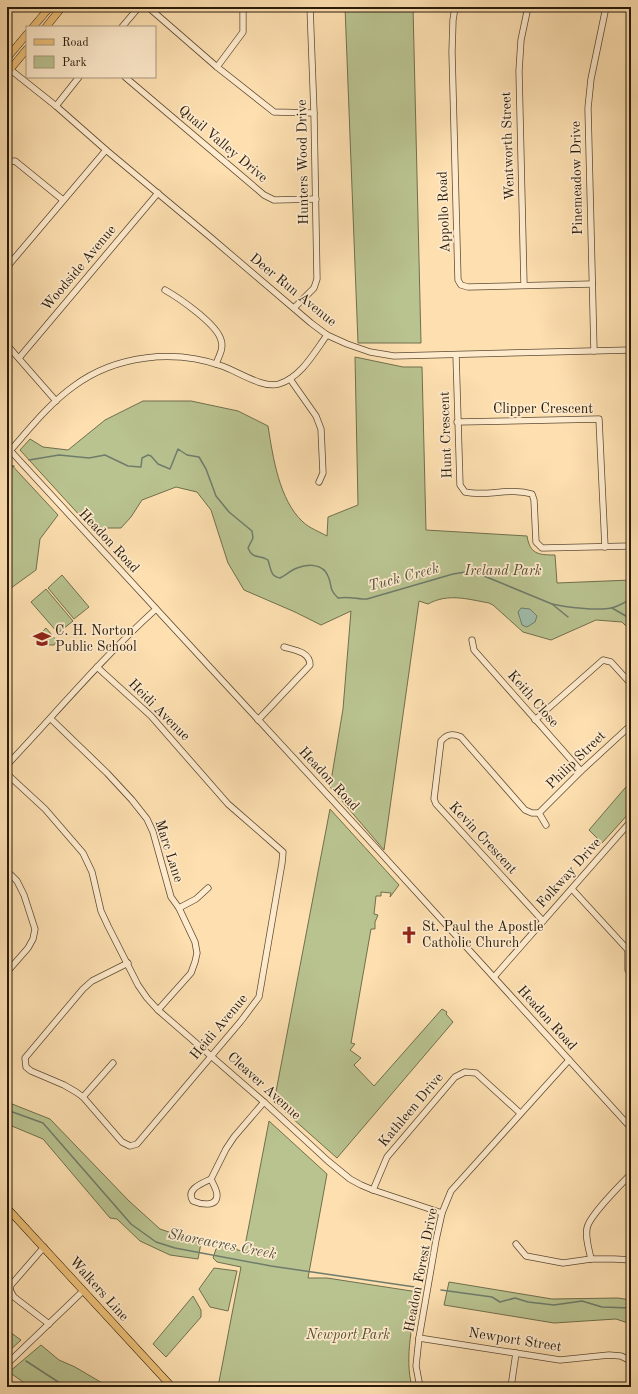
<svg xmlns="http://www.w3.org/2000/svg" width="638" height="1394" viewBox="0 0 638 1394" font-family="'Old Standard TT',serif">
<rect width="100%" height="100%" fill="#fddfb0"/>
<filter id="stains"><feTurbulence type="fractalNoise" baseFrequency=".005" numOctaves="4"/><feColorMatrix values="0 0 0 0 .2 0 0 0 0 .09 0 0 0 0 .02 0 0 0 .5 -.17"/></filter>
<radialGradient id="worn" r=".72"><stop offset=".6" stop-color="#630" stop-opacity="0"/><stop offset="1" stop-color="#630" stop-opacity=".3"/></radialGradient>
<g fill="#b9c390" stroke="#706f4d">
<polygon points="345,7 413,7 421,343 358,343"/>
<path d="M355,357l48,10h19l4,163 101,6c3,18 11,19 28,19l2,28 74,-3v51l-9,-9 -26,-2 -45,20 -28,-8 -30,-27 -4,-2c-22,-4 -41,-10 -61,1l-9,-3 -35,249 -54,-63 13,-78 8,-98 -30,14 -26,-13 -51,-22 -16,-27 -17,-53 -14,-18 -21,-5 -34,13 -11,17 -10,11h-12l-16,2 -73,-80 10,-11 13,8 25,3 37,-30 38,-19h48l47,10 30,15c5,31 11,74 35,96 6,6 17,10 24,14l1,-19 30,-12z"/>
<polygon points="7,460 58,515 40,539 36,570 11,588 7,593"/>
<polygon points="62,575 89,607 74,619 48,588"/>
<polygon points="46,589 73,621 58,633 31,602"/>
<polygon points="46,628 57,641 54,645 45,645 38,636"/>
<polygon points="631,781 631,811 602,843 589,830"/>
<polygon points="330,809 399,885 390,897 391,893 381,892 381,896 376,896 374,914 378,915 375,922 375,929 371,929 351,1043 355,1044 350,1050 361,1058 354,1065 374,1086 442,1009 447,1012 446,1014 453,1022 337,1158 274,1102"/>
<polygon points="7,1102 50,1119 129,1201 160,1229 201,1243 198,1259 170,1255 140,1241 117,1219 110,1218 43,1139 7,1124"/>
<path d="M269,1121l58,53 -19,104h19l91,14c-5,31 -14,64 -6,95h-194l23,-120 -24,-5 -4,-4 3,-9c7,-3 12,-6 20,-3l1,4 7,1z"/>
<polygon points="214,1268 237,1271 228,1311 210,1307 199,1289"/>
<polygon points="449,1282 552,1299 618,1298 631,1300 631,1324 616,1319 554,1323 444,1305"/>
<polygon points="193,1296 201,1310 201,1317 166,1357 153,1344"/>
<polygon points="7,1330 21,1340 7,1353"/>
<polygon points="41,1345 59,1360 75,1367 109,1387 30,1387 9,1372"/>
</g>
<polygon fill="#9fbdac" stroke="#6f7c6b" points="521,608 530,609 537,616 535,622 527,627 522,625 518,612"/>
<g fill="none" stroke-linecap="round" stroke-linejoin="round">
<g stroke="#6f7c6b" stroke-width="1.5">
<path d="M29,460l30,-5 30,3 16,-3 23,11 13,1 1,-9 6,-3 3,1 7,8 12,5 8,-20 9,6 12,2 7,12 10,27 13,16 23,19 1,7 -5,10c5,12 11,6 20,12 3,9 2,16 12,18 6,-3 11,-8 17,-10 10,-4 26,-5 31,8 5,11 0,12 10,22 10,-2 19,1 29,1l86,-25 19,-3 80,33c13,3 46,7 59,4 7,-1 14,-6 20,-9"/>
<polyline points="7,469 14,466"/>
<polyline points="552,604 568,617"/>
<polyline points="612,608 631,619"/>
<polyline points="7,1110 43,1123 131,1224 156,1242 175,1248 271,1266 415,1287"/>
<polyline points="441,1290 492,1297 500,1302 515,1298 528,1302 554,1305 582,1301 602,1307 631,1308"/>
<polyline points="26,1361 66,1387"/>
</g>
<g stroke="#5d4c34" stroke-width="7">
<g id="minor">
<polyline points="148,7 217,67 274,112 314,113"/>
<polyline points="455,7 453,20 452,52 458,280 461,285 468,287 592,284"/>
<polyline points="122,27 139,7"/>
<polyline points="7,67 56,106 106,150 209,236 311,323 327,335 347,344 370,352 394,356 631,350"/>
<polyline points="217,67 243,32 243,7"/>
<polyline points="125,77 264,195 274,200 316,199"/>
<polyline points="56,106 79,77"/>
<polyline points="7,162 15,161 63,200"/>
<polyline points="7,267 106,150"/>
<polyline points="524,285 519,71 521,40 528,7"/>
<path d="M165,290c14,8 52,34 56,50 3,8 -2,16 -5,24"/>
<polyline points="294,308 314,288 317,279 314,113 310,7"/>
<polyline points="7,345 56,401"/>
<polyline points="594,351 588,108 591,79 606,7"/>
<path d="M456,355l4,130 5,7c22,5 45,-5 67,2l2,6 2,42 6,6 89,-2"/>
<polyline points="19,358 158,193"/>
<polyline points="290,379 316,416 321,429 323,473 319,482"/>
<polyline points="457,422 599,419 605,547"/>
<polyline points="7,447 359,829 631,1128"/>
<path d="M10,451c20,-23 40,-48 64,-65 42,-31 100,-37 148,-20 15,5 41,23 57,18 22,-7 35,-31 48,-49"/>
<polyline points="472,640 474,650 581,771"/>
<polyline points="97,667 151,716 228,804 283,852 282,863 259,997 241,1021 137,1144 130,1146 122,1142 83,1097 76,1092 64,1085 31,1071 26,1067 25,1058 83,989 92,981 128,963"/>
<polyline points="51,719 107,773 132,800 147,819 153,832 171,897 179,908 195,942 197,953 195,962 191,973 158,1010"/>
<path d="M258,720l52,-55c0,-13 -15,-15 -26,-18"/>
<polyline points="535,720 603,660 611,662 631,684"/>
<path d="M7,765c49,-52 96,-108 149,-156"/>
<polyline points="7,774 45,809 83,853 92,872 101,911 108,926 138,985 147,998 158,1010 264,1102 328,1161 350,1179 361,1185 373,1190 442,1213"/>
<path d="M539,813h-7l-7,-3 -64,-73c-8,-4 -14,-3 -20,4l-7,58 2,5 107,117"/>
<polyline points="539,813 581,771 631,725"/>
<polyline points="539,813 546,825"/>
<polyline points="7,871 17,881 24,895 35,929 33,939 28,948 7,972"/>
<polyline points="572,889 628,950 631,950"/>
<polyline points="179,908 196,899 208,888"/>
<polyline points="628,950 628,970 631,974"/>
<polyline points="494,977 631,821"/>
<polyline points="83,1097 113,1063"/>
<path d="M211,1179c-8,4 -26,10 -18,22 7,3 24,7 24,-6 0,-5 -4,-11 -6,-16l15,-30 8,-12 30,-35"/>
<polyline points="373,1190 387,1157 455,1077 465,1072 476,1073 520,1113"/>
<polyline points="516,1244 526,1256 563,1263 591,1259 614,1259 631,1260"/>
<polyline points="44,1247 11,1285 10,1290 14,1297 49,1324"/>
<path d="M591,1259c-2,-10 -7,-25 -3,-34 5,-12 33,-41 43,-51"/>
<polyline points="419,1338 560,1360 609,1355 621,1356 631,1361"/>
<polyline points="7,1364 83,1291"/>
<polyline points="420,1387 416,1366 419,1338 436,1240 442,1213 451,1191 569,1060"/>
<polyline points="511,1387 516,1353"/>
</g>
</g>
<g stroke="#281b0a" stroke-width="8">
<g id="major">
<polyline points="33,27 50,7"/>
<polyline points="46,27 62,7"/>
<polyline points="7,58 27,34"/>
<polyline points="7,73 27,49"/>
<polyline points="7,1208 172,1387"/>
</g>
</g>
<use href="#minor" stroke="#feeacc" stroke-width="5.5"/>
<use href="#major" stroke="#eec078" stroke-width="7"/>
</g>
<defs>
<g id="school-bare" transform="scale(1.38)"><path d="M0-5L7-2L0 1L-7-2ZM-4 1L0 2.5L4 1V4Q0 6-4 4Z" fill="#8f2418" stroke="#feeacc" stroke-width="2.5" paint-order="stroke"/></g>
<g id="church-bare" transform="scale(1.38)"><path d="M-1.2-6h2.4v3.5h3.3v2.4h-3.3V6h-2.4V-.1h-3.3v-2.4h3.3Z" fill="#8f2418" stroke="#feeacc" stroke-width="2.5" paint-order="stroke"/></g>
</defs>
<g fill-rule="evenodd">
<use href="#school-bare" x="42" y="639"/>
<use href="#church-bare" x="409" y="935"/>
</g>
<g text-anchor="middle" dominant-baseline="central" stroke-width="3.5" stroke-linejoin="round" paint-order="stroke">
<g font-size="14" fill="#281b0a" stroke="#feeacc">
<text transform="translate(223 144) rotate(40)">Quail Valley Drive</text>
<text transform="translate(508 146) rotate(-92)">Wentworth Street</text>
<text transform="translate(303 162) rotate(-91)">Hunters Wood Drive</text>
<text transform="translate(577 178) rotate(-91)">Pinemeadow Drive</text>
<text transform="translate(444 212) rotate(-92)">Appollo Road</text>
<text transform="translate(79 268) rotate(-50)">Woodside Avenue</text>
<text transform="translate(293 290) rotate(39)">Deer Run Avenue</text>
<text x="543" y="409">Clipper Crescent</text>
<text transform="translate(446 435) rotate(-92)">Hunt Crescent</text>
<text transform="translate(109 541) rotate(47)">Headon Road</text>
<text transform="translate(533 699) rotate(49)">Keith Close</text>
<text transform="translate(159 710) rotate(45)">Heidi Avenue</text>
<text transform="translate(576 760) rotate(-44)">Philip Street</text>
<text transform="translate(329 779) rotate(47)">Headon Road</text>
<text transform="translate(483 838) rotate(47)">Kevin Crescent</text>
<text transform="translate(169 851) rotate(72)">Marc Lane</text>
<text transform="translate(569 873) rotate(-48)">Folkway Drive</text>
<text transform="translate(547 1018) rotate(48)">Headon Road</text>
<text transform="translate(219 1027) rotate(-50)">Heidi Avenue</text>
<text transform="translate(264 1086) rotate(42)">Cleaver Avenue</text>
<text transform="translate(411 1110) rotate(-50)">Kathleen Drive</text>
<text transform="translate(421 1270) rotate(-79)">Headon Forest Drive</text>
<text transform="translate(99 1289) rotate(48)">Walkers Line</text>
<text transform="translate(515 1340) rotate(9)">Newport Street</text>
</g>
<g font-size="14" font-style="italic" fill="#544d32" stroke="#feeacc">
<text x="503" y="571">Ireland Park</text>
<text x="348" y="1335">Newport Park</text>
</g>
<g font-size="14" fill="#281b0a" stroke="#feeacc" text-anchor="start">
<text x="55" y="631">C. H. Norton<tspan x="55" dy="16">Public School</tspan></text>
<text x="422" y="927">St. Paul the Apostle<tspan x="422" dy="16">Catholic Church</tspan></text>
</g>
<g font-size="15" font-style="italic" fill="#525443" stroke="#feeacc">
<text transform="translate(404 578) rotate(-15)">Tuck Creek</text>
<text transform="translate(222 1245) rotate(11)">Shoreacres Creek</text>
</g>
</g>
<rect width="638" height="1394" fill="none" stroke="#fddfb0" stroke-width="24"/>
<rect x="8" y="8" width="622" height="1378" fill="none" stroke="#281b0a" stroke-width="2"/>
<rect x="12" y="12" width="614" height="1370" fill="none" stroke="#281b0a"/>
<rect x="26" y="26" width="130" height="52" fill="#feeacc" stroke="#a8977e"/>
<rect x="34" y="39" width="20" height="6" fill="#eec078" stroke="#a8977e"/>
<text x="62" y="46" font-size="12" fill="#281b0a">Road</text>
<rect x="34" y="56" width="20" height="12" fill="#b9c390" stroke="#a8977e"/>
<text x="62" y="66" font-size="12" fill="#281b0a">Park</text>
<rect width="100%" height="100%" filter="url(#stains)"/>
<rect width="100%" height="100%" fill="url(#worn)"/>
</svg>
